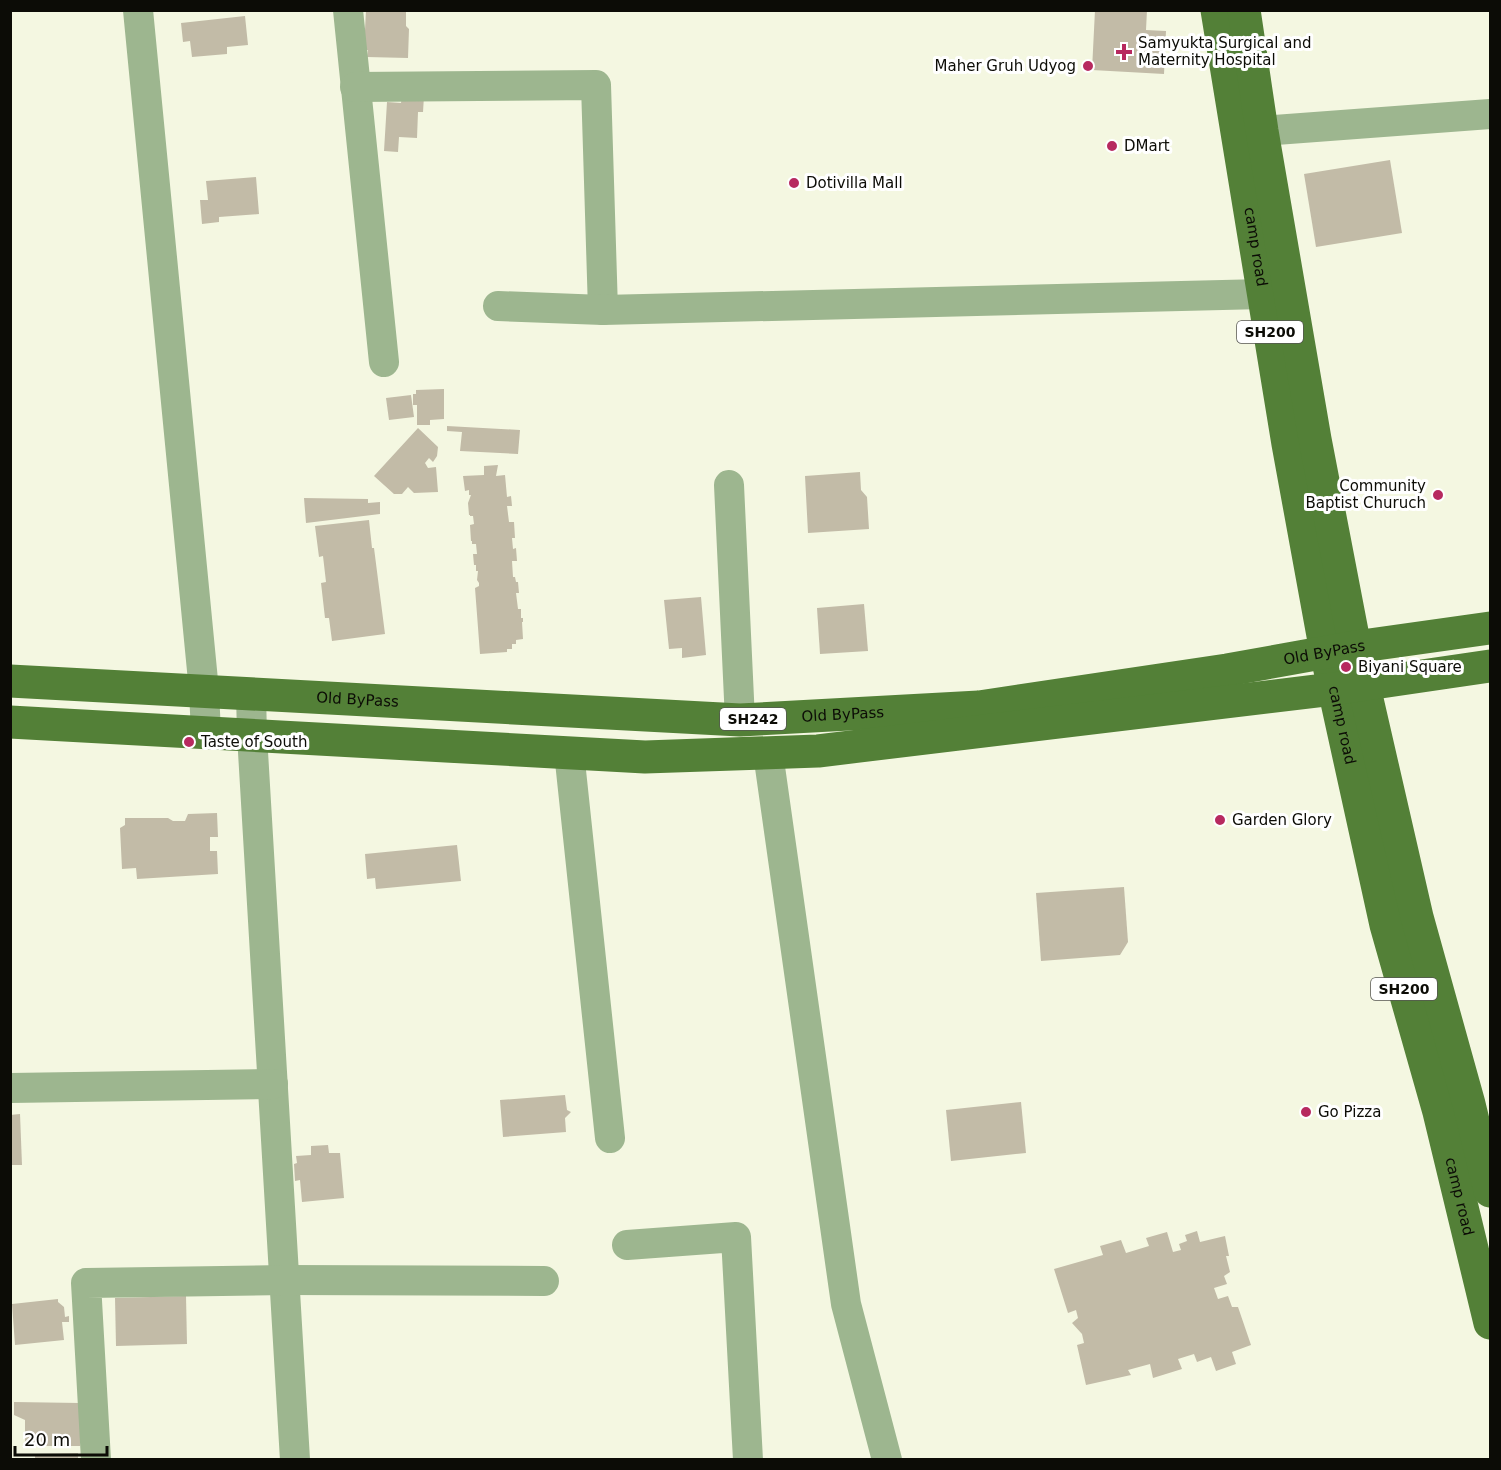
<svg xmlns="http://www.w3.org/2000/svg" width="1501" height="1470" viewBox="0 0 1501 1470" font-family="'DejaVu Sans',sans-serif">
<rect width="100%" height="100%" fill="#f4f7e1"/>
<g fill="#c2bba7">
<polygon points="366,10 406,10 406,26 409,29 408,58 367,57 368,50 364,50"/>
<polygon points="1095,10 1147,10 1146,30 1166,31 1164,74 1092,70"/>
<polygon points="245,16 248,45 227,47 227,54 192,57 190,41 183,42 181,23"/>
<polygon points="402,95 424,96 423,112 418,112 417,138 399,137 398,152 384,151 387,102 401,103"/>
<polygon points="1390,160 1402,233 1316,247 1304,174"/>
<polygon points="256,177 259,214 219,217 219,222 202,224 200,200 208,200 206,181"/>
<polygon points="444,389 444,419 430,420 430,425 417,425 417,405 413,405 413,394 416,394 416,390"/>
<polygon points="411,395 414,417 389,420 386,398"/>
<polygon points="447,426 520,430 518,454 460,451 462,432 447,431"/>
<polygon points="418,428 438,447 437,456 433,462 429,458 425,463 428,468 436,467 438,492 414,493 408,487 402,494 394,494 374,476"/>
<polygon points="498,465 496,476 505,475 507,497 511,496 512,506 507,506 509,522 514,522 515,538 512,538 513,549 516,548 517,561 512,561 513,577 515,577 516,582 518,582 519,593 516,593 518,609 521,609 521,618 523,618 523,622 522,622 523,639 516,640 516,644 512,644 512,649 507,649 507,652 480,654 475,588 479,586 479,583 477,580 478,571 476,571 476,565 474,565 473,554 477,554 476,544 472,544 472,541 471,541 470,525 474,524 473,516 470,516 470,515 469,515 468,503 471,495 469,495 469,490 465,491 463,476 484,475 484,466"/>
<polygon points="860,472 861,490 867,497 869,529 808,533 805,476"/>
<polygon points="304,498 368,499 368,503 380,502 380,514 306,523"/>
<polygon points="369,520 372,548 374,548 385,634 332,641 329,618 325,618 321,583 326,582 323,556 319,557 315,526"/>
<polygon points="701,597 706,655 682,658 682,648 669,649 664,600"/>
<polygon points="864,604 868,651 820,654 817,608"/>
<polygon points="217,813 218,837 210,837 210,851 217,851 218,874 137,879 136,868 122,869 120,828 125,825 125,818 168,818 173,821 185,821 188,814"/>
<polygon points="457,845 461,881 376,889 375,878 367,879 365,854"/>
<polygon points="1124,887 1128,942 1120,955 1041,961 1036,893"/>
<polygon points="565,1095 567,1110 571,1112 565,1118 566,1132 503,1137 500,1100"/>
<polygon points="1021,1102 1026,1153 951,1161 946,1110"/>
<polygon points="20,1114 22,1165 10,1165 10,1115"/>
<polygon points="328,1145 329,1153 340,1153 344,1198 302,1202 300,1180 295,1181 294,1164 297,1163 296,1156 311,1155 311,1146"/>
<polygon points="1197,1231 1200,1242 1225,1236 1229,1256 1226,1256 1230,1272 1224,1276 1227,1284 1214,1288 1218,1299 1228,1296 1232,1307 1238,1307 1251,1345 1232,1352 1236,1364 1216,1371 1211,1357 1197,1362 1194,1354 1178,1359 1182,1369 1153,1378 1150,1364 1128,1370 1131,1375 1086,1385 1077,1345 1084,1343 1082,1334 1072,1323 1078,1318 1076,1310 1068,1313 1054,1269 1103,1255 1100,1246 1121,1240 1126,1253 1149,1246 1146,1238 1167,1232 1173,1252 1181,1250 1179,1244 1187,1241 1185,1235"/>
<polygon points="186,1296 187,1344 116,1346 115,1298"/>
<polygon points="58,1299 58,1302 64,1307 65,1317 69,1316 69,1322 62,1322 64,1340 15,1345 12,1304"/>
<polygon points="14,1402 80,1403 80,1446 25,1446 25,1420 14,1415"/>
<polygon points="78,1453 78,1460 35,1460 35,1454"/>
</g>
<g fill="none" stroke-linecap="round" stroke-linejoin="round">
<g stroke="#9db68f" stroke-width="30">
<polyline points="138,10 204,691 206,733"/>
<polyline points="348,10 384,362"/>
<polyline points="355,87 596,85 603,310"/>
<polyline points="1262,131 1490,114"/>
<polyline points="498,306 603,310 1264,294"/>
<polyline points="729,485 740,720"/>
<polyline points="251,694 252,735 295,1460"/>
<polyline points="569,752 610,1138"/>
<polyline points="768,753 846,1304 887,1460"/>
<polyline points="10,1088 273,1084"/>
<polyline points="627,1245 736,1237 748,1460"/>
<polyline points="96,1460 86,1283 285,1280 544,1281"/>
</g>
<g stroke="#538037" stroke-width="33">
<path id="s1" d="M1217,10l71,434 38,208 60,273 53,187 51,211"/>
<polyline points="1244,10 1262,131 1315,439 1355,647 1417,917 1469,1104 1490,1191"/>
<path id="s2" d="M10,681l730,39 239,-13 248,-37 128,-23 135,-19"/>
<polyline points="10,722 645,757 818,751 1333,689 1490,666"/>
</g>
</g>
<g fill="#b7295f" stroke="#fff" stroke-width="2">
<path d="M1121 43h6v6h6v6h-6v6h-6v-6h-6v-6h6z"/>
<circle cx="1088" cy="66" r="6"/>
<circle cx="1112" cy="146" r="6"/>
<circle cx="794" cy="183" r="6"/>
<circle cx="1438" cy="495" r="6"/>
<circle cx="1346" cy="667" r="6"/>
<circle cx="189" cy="742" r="6"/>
<circle cx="1220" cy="820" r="6"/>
<circle cx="1306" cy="1112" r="6"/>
</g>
<g text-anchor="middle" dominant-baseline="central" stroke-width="6" stroke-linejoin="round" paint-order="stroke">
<g fill="#fff" stroke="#555551" stroke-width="1.5">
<rect x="1237" y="321" width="66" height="22" rx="4.5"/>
<rect x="720" y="708" width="66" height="22" rx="4.5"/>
<rect x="1371" y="978" width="66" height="22" rx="4.5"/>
</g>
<g font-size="14" font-weight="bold" fill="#0c0c06">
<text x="1270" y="332">SH200</text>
<text x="753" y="719">SH242</text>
<text x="1404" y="989">SH200</text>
</g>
<g font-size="15" fill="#0c0c06" stroke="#fff" text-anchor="start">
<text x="1138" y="43">Samyukta Surgical and<tspan x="1138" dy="17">Maternity Hospital</tspan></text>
<text x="1076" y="66" text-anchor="end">Maher Gruh Udyog</text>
<text x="1124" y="146">DMart</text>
<text x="806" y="183">Dotivilla Mall</text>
<text x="1426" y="486" text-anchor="end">Community<tspan x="1426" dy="17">Baptist Churuch</tspan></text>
<text x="1358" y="667">Biyani Square</text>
<text x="201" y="742">Taste of South</text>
<text x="1232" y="820">Garden Glory</text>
<text x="1318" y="1112">Go Pizza</text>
</g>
<g font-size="15" fill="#0c0c06" stroke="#fff">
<text stroke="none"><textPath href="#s1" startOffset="240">camp road</textPath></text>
<text stroke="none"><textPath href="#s2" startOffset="1320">Old ByPass</textPath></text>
<text stroke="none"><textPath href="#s2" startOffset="348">Old ByPass</textPath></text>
<text stroke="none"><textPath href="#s2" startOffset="834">Old ByPass</textPath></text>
<text stroke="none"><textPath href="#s1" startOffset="726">camp road</textPath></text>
<text stroke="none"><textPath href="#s1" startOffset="1212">camp road</textPath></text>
</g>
</g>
<rect width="1501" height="1470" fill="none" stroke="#0c0c06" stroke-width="24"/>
<path d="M15 1446v9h92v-9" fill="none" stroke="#0c0c06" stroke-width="3"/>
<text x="24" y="1446" font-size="18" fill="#0c0c06" stroke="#ffffff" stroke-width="4.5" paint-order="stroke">20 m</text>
</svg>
